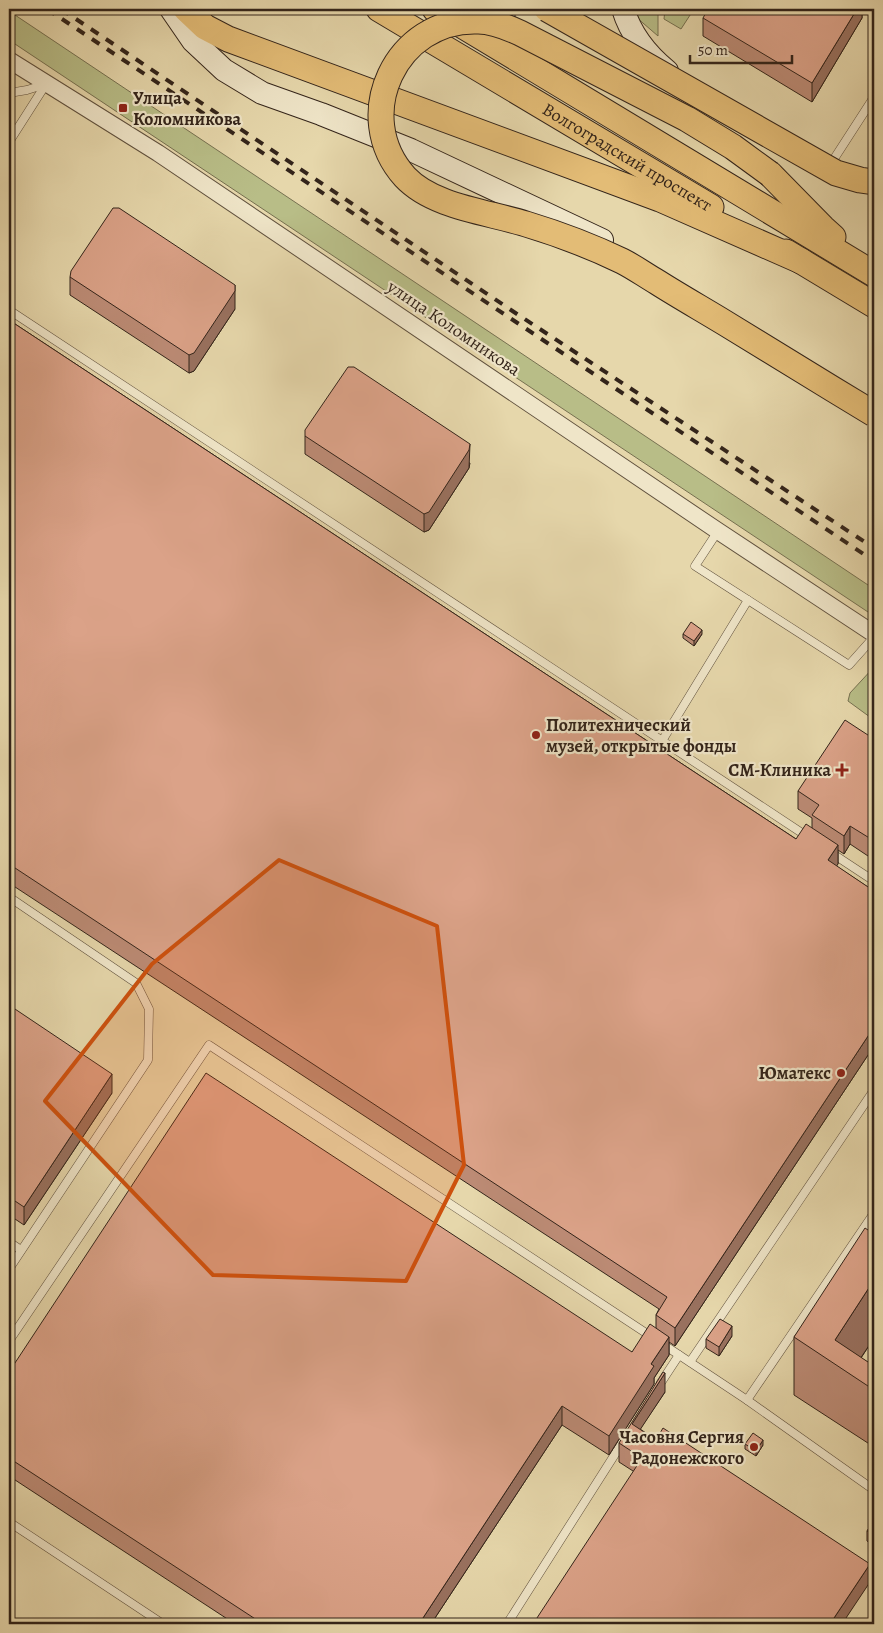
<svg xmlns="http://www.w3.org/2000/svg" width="883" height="1633" viewBox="0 0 883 1633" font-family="Alegreya,serif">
<rect width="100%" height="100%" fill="#e6d7ab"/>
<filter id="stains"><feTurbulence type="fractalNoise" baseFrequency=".004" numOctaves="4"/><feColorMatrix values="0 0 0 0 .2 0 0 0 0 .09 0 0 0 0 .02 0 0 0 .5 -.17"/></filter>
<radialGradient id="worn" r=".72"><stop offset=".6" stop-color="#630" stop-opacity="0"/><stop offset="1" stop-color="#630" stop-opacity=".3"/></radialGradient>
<g fill="#b8bd87" stroke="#767050">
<polygon points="633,9 658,9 658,36 636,17"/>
<polygon points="665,9 694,9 681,29 664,19"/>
<polygon points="9,11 874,589 874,616 9,40"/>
<polygon points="874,667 874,720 848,701 850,693"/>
</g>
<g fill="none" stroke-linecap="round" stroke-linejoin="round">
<g stroke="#60513e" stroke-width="9">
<g id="lane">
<polyline points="9,93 27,90 46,84"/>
<polyline points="9,142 46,84"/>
<polyline points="832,162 874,97"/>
<polyline points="9,310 808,837"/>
<polyline points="718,531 695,566 849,665 874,637"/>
<polyline points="662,741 748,600"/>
<polyline points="830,852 874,881"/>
<polyline points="9,897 136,983 149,1009 148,1060 9,1269"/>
<polyline points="9,1242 21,1250"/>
<polyline points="9,1341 209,1045 652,1337"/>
<polyline points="661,1343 747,1400 874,1490"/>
<polyline points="690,1362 874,1090"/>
<polyline points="660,1384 679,1355"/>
<polyline points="747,1400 874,1213"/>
<polyline points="9,1522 163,1624"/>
<polyline points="507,1624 624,1440"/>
</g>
</g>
<g stroke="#60513e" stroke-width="18">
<polyline id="street" points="9,60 158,153 718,531 874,634"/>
</g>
<g stroke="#33241a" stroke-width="24">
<g id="secondary">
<polyline points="171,9 193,41 224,70 262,93 321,114 411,150 602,240"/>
<polyline points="504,9 503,21 510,42"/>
<path d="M623,9c8,26 23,45 44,62"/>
</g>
</g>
<g stroke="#33241a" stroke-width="27">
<g id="primary">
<polyline points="186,9 205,27 228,39 660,199 801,261"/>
<path id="s1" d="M379,9l332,198"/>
<polyline points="435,9 874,274"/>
<polyline points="770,174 823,228 833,237"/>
<polyline points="786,252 874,305"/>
</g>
</g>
<use href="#lane" stroke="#efe5c8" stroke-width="8"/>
<use href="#street" stroke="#efe5c8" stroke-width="16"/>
<use href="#secondary" stroke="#efe5c8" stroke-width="22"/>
<use href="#primary" stroke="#e3bc76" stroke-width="25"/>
<g stroke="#33241a" stroke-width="4" stroke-dasharray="9 9" stroke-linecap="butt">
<polyline points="47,9 874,561"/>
<polyline points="61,9 520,316 874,548"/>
</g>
<g stroke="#33241a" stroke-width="27" stroke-linecap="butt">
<g id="primary-bridge">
<polyline points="547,9 836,173 860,180 874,182"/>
<path d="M770,174l-37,-27 -46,-28 -167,-86c-13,-6 -27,-12 -42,-12 -82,-3 -128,95 -73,156 28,30 83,35 121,47 33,10 65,22 96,37 12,6 23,14 35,21 22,14 45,27 68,41 49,30 99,61 149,91"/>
</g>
</g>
<use href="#primary-bridge" stroke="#e3bc76" stroke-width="25"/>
</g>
<g fill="#bc8b75" stroke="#33241a">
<polygon points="862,9 862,18 812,102 703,36 703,18"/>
<polygon points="70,277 235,309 194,371 189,373 70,295"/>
<polygon points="9,320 796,839 812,829 812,818 798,809 798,791 874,739 871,858 850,844 844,854 838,850 838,864 836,866 874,891 874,1046 675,1346 669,1342 669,1355 654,1378 654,1384 609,1455 562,1425 431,1624 235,1624 9,1476 9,1372 632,1352 656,1328 656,1315 659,1309 9,883"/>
<polygon points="305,436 470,463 469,468 429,530 424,532 305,454"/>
<polygon points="683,634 702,634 694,646 683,638"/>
<polygon points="9,1005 112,1093 24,1225 9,1215"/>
<polygon points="874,1234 874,1338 861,1358 874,1366 874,1447 794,1395 794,1337"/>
<polygon points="732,1336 719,1356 706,1348 706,1339"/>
<polygon points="665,1392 640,1429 870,1582 633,1471 619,1462 619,1443"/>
<polygon points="745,1444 763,1445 756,1456 745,1449"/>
<polygon points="874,1521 874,1546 867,1541 867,1531"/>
</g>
<g fill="#99715f" stroke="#33241a">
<polygon points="857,9 862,9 862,18 812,102 812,83"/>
<polygon points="235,285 235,309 194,371 189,373 189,355"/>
<polygon points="470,444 469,468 429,530 424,532 424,514"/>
<polygon points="702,630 702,634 694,646 694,641"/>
<polygon points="850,826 850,844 844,854 844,836"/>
<polygon points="874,834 874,853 871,858 871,839"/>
<polygon points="838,845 838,864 828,879 828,860"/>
<polygon points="874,1027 874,1046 675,1346 675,1328"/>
<polygon points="112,1074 112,1093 24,1225 24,1207"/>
<polygon points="874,1280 874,1338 850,1374 835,1340"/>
<polygon points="732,1326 732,1336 719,1356 719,1347"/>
<polygon points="669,1337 669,1355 654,1378 654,1384 609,1455 609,1436 651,1364"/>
<polygon points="665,1373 665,1392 632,1442 632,1424"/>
<polygon points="562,1406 562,1425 431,1624 419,1624"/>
<polygon points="763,1440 763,1445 756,1456 756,1451"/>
<polygon points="870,1564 870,1582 842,1624 830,1624"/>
</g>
<g fill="#dba288" stroke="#33241a">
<polygon points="708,9 857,9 812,83 703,18"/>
<polygon points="113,208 119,208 235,285 235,291 194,353 189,355 70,277 71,271"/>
<polygon points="9,320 796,839 806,824 838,845 828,860 874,891 874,1027 675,1328 656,1315 667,1297 9,864"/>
<polygon points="348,367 354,367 470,444 469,450 429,512 424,514 305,436 305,430"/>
<polygon points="691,622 702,630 694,641 683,634"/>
<polygon points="845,720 874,739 874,834 871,839 850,826 844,836 812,815 819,805 798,791"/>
<polygon points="9,1005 112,1074 24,1207 9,1197"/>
<polygon points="206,1073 632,1352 650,1324 669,1337 651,1364 654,1366 609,1436 562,1406 419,1624 263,1624 9,1458 9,1372"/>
<polygon points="865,1228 874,1234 874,1280 835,1340 874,1366 874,1390 794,1337"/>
<polygon points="720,1319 732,1326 719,1347 706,1339"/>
<polygon points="663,1372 665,1373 632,1424 656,1440 663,1428 870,1564 830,1624 533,1624 642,1458 619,1443"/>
<polygon points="753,1433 763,1440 756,1451 745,1444"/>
<polygon points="874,1521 874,1536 867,1531"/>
</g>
<path fill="#cd510e" fill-opacity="0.2" stroke="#cd510e" stroke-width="4" stroke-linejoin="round" d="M279,860l158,66 27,239 -58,116 -193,-6 -168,-174 107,-137z"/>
<g fill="#8f2418" stroke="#efe5c8" stroke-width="2">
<rect x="118" y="103" width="10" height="10" rx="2.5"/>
<circle cx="536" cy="735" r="5"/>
<path d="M839.5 762.5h5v5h5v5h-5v5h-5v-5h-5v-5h5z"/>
<circle cx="841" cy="1073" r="5"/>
<circle cx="754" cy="1447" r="5"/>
</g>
<g text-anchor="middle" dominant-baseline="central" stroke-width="4.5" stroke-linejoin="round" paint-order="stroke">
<g font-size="18" font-weight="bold" fill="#33241a" stroke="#efe5c8" text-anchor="end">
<text x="133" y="98" text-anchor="start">Улица<tspan x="133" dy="21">Коломникова</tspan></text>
<text x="546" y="725" text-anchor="start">Политехнический<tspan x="546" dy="21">музей, открытые фонды</tspan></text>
<text x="831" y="770">СМ-Клиника</text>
<text x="831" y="1073">Юматекс</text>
<text x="744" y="1437">Часовня Сергия<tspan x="744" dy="21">Радонежского</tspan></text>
</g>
<g font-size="18" fill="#33241a" stroke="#efe5c8">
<text stroke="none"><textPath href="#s1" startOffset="289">Волгоградский проспект</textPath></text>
<text transform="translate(454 328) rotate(34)">улица Коломникова</text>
</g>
</g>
<rect width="883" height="1633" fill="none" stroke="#e6d7ab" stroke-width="30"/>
<rect x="10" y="10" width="863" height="1613" fill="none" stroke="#33241a" stroke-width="2.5"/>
<rect x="15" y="15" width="853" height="1603" fill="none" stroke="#33241a"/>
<path d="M690 55v8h102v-8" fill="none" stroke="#33241a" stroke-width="2.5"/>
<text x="698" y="55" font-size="15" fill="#33241a" stroke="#efe5c8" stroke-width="4" paint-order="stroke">50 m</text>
<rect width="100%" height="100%" filter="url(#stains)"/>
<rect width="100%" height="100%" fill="url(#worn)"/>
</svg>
